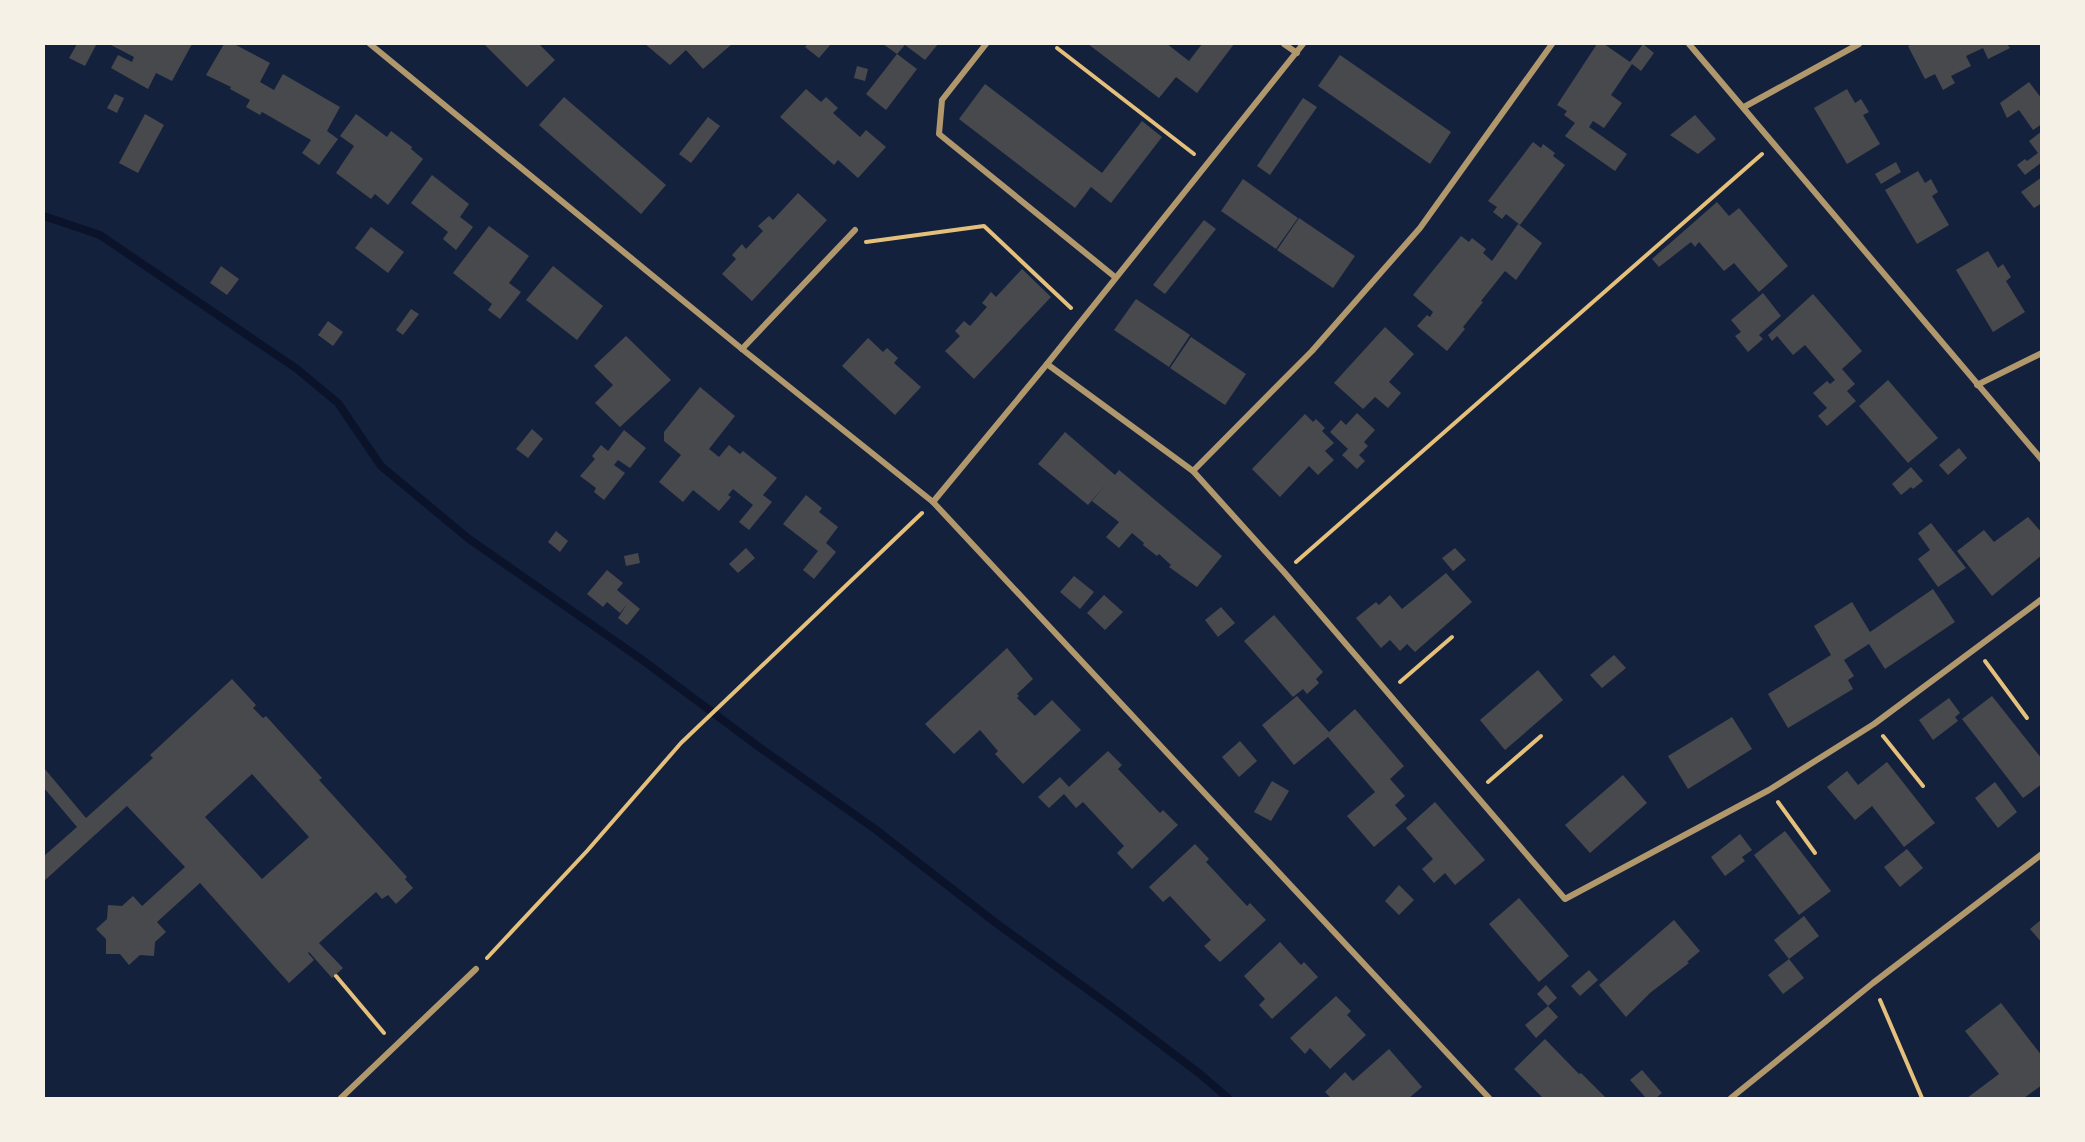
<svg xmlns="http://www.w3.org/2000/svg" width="2085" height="1142" viewBox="0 0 2085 1142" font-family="'Golos Text',sans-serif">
<rect width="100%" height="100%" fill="#14213d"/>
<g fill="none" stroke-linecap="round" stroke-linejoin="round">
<polyline stroke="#0b132b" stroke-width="8" points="44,216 100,235 297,369 338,403 381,466 469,539 641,659 759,747 875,829 996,923 1113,1008 1200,1074 1228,1098"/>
</g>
<g fill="#48494c" fill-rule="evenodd">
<polygon points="77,44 96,45 85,66 69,58"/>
<polygon points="109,44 192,44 172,81 156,73 148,89 111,68 118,55 132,62 134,57"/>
<polygon points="224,44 234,44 270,63 260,82 274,90 283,74 340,107 327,131 338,139 319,165 302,153 311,140 262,112 260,115 246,107 250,100 230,89 231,87 206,75"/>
<polygon points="484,44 539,44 555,60 527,87"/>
<polygon points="645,44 732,44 703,69 686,50 670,65"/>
<polygon points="808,44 831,44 819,58 805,47"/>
<polygon points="883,44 938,44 925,60 905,45 897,54 917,69 886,110 866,94 897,54"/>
<polygon points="1088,44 1167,44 1189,61 1202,44 1234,44 1197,93 1176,77 1159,98"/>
<polygon points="1597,44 1604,44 1630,62 1643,44 1654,53 1641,71 1632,64 1611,95 1622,103 1604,128 1593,121 1589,127 1627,154 1615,171 1565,136 1575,123 1564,115 1567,111 1557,105"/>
<polygon points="1913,44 2007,44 2010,48 1988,59 1983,48 1966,56 1971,66 1951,76 1955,83 1943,90 1935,74 1925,79 1908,46"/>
<polygon points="1340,55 1451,132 1430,164 1318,86"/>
<polygon points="857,66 868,69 865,81 854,78"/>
<polygon points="2029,82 2042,99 2042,124 2033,130 2019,110 2007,118 2000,103"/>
<polygon points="985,84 1102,173 1142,121 1162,137 1111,203 1091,187 1075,208 959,119"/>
<polygon points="806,89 821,102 826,97 838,108 833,113 860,137 866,130 886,147 858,178 838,160 834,165 780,117"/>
<polygon points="1847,89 1855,103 1861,99 1869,112 1863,115 1880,144 1847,164 1814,108"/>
<polygon points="115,94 124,98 117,113 107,108"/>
<polygon points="564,97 666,185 641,214 539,125"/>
<polygon points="1303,98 1317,107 1270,175 1257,166"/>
<polygon points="145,114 164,125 138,173 119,163"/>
<polygon points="356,114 387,137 391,131 412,147 411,149 423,159 388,205 375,194 371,199 336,173 354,146 340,136"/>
<polygon points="1695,115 1716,139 1698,154 1670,135"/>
<polygon points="708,117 720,126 691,163 679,154"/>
<polygon points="2042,131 2042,162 2025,175 2017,165 2025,159 2027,161 2038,153 2029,141"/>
<polygon points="1533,142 1541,148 1543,144 1555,153 1553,156 1565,165 1520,225 1506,214 1502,219 1493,212 1497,207 1488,201"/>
<polygon points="1896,162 1901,172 1881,184 1875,174"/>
<polygon points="1918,171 1925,183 1931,179 1938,192 1932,196 1949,225 1917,244 1885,190"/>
<polygon points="432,175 469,204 460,217 473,227 456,250 443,239 448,232 411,203"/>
<polygon points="2042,177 2042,203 2034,208 2021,192"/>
<polygon points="1243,179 1298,218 1276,249 1221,211"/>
<polygon points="798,193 827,220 752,301 722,274 736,259 732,255 742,244 746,249 763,231 758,226 769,216 773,220"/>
<polygon points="1717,202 1729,216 1739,208 1788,266 1759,292 1734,263 1724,271 1699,242 1695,247 1691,242 1659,267 1652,259"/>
<polygon points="1299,218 1355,256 1333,288 1277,250"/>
<polygon points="1204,220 1216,229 1165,294 1153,285"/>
<polygon points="1518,224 1542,243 1516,280 1505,271 1481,301 1483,302 1463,327 1465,329 1447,351 1417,326 1427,315 1430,317 1433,312 1413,295 1461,236 1469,242 1472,238 1486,249 1483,253 1492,261"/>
<polygon points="489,226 529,256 509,283 521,292 500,319 488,310 492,304 453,273"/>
<polygon points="371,227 404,252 388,273 355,248"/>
<polygon points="1988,251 1998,268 2003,264 2011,277 2006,281 2025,312 1993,332 1956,270"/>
<polygon points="221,266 239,279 227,295 210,283"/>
<polygon points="553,266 603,306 577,340 526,300"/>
<polygon points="1022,269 1051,297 974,379 945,351 960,336 955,331 964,321 970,326 987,307 982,303 991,292 996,297"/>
<polygon points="1763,293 1781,316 1759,335 1763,339 1748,352 1735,336 1741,332 1731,320"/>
<polygon points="1813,294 1862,351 1842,369 1855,384 1847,391 1856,401 1827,426 1818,416 1827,408 1813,393 1827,381 1830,384 1835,380 1805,345 1793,355 1777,336 1772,341 1768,335"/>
<polygon points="1136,299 1190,335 1169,367 1114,330"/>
<polygon points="411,309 419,314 403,335 396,330"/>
<polygon points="328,321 343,332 333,346 318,335"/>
<polygon points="1385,327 1414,354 1389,382 1401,393 1388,408 1375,397 1363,409 1334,383"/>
<polygon points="626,336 671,380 620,427 595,403 613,385 594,366"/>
<polygon points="1191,337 1246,374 1225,405 1170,368"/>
<polygon points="868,338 883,352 887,348 898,358 894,363 921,387 895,415 842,366"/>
<polygon points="1888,380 1938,438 1908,463 1859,406"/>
<polygon points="700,387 735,416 709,449 719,457 729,445 740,454 743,451 777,478 763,495 772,502 749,530 739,522 753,505 733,489 728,495 731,497 719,511 693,490 683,502 659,482 681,455 664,441 664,432"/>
<polygon points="1357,413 1375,430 1364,442 1368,446 1359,455 1365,461 1357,469 1342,455 1348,449 1330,432 1341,420 1346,425"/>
<polygon points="1305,414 1313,422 1316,419 1325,428 1322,431 1334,443 1325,451 1334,460 1318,475 1309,466 1280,497 1252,469"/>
<polygon points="532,429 543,439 528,458 516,449"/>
<polygon points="624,430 646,448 630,468 618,460 614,465 625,473 604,500 594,492 596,488 580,476 595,459 592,456 601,445 608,451"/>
<polygon points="1065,432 1115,475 1119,470 1222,556 1197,587 1169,567 1171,565 1159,554 1157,556 1143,545 1144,543 1132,533 1119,548 1106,537 1119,522 1092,501 1106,484 1088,505 1038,464"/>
<polygon points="1959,448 1967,458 1948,475 1939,465"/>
<polygon points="1911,467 1923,481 1913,489 1911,487 1901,495 1892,484"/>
<polygon points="806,495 822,508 819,512 838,527 826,543 836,552 814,579 803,570 818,551 783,524"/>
<polygon points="2028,517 2042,533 2042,555 1992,596 1957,551 1984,530 1994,542"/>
<polygon points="1931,523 1966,568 1938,587 1918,559 1930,550 1918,533"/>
<polygon points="556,531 568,541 560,552 548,542"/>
<polygon points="746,548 755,558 738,573 729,564"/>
<polygon points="1455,548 1466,560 1453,571 1442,558"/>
<polygon points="638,553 640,563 626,566 624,556"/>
<polygon points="607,570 623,583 617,590 640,609 627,625 618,618 627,604 620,613 607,602 603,607 587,594"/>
<polygon points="1446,573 1472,602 1415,652 1407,644 1400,651 1390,640 1381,648 1356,618 1376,602 1379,605 1390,595 1402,609"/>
<polygon points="1074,576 1094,592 1080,609 1060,592"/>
<polygon points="1933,589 1955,622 1885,669 1869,644 1844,660 1854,676 1848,680 1853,689 1788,728 1768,694 1831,655 1814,626 1852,602 1870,632"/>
<polygon points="1104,595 1123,612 1105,630 1087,613"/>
<polygon points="1221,607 1235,623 1218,637 1205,620"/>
<polygon points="1274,615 1323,672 1316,679 1319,683 1307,694 1303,689 1293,697 1244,641"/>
<polygon points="1007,648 1033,679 1017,694 1019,696 1017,698 1035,716 1052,700 1081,730 1023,784 995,754 998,751 980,730 954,754 925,724"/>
<polygon points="1614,655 1626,668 1602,688 1590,675"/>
<polygon points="1538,670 1563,700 1505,750 1480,720"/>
<path d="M232,679l24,26 -3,3 10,10 3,-2 56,62 -3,2 88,97 -2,2 8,9 -17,16 -8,-9 -6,4 -6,-7 -57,51 24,25 -11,10 -23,-26 -1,1 6,7 -25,23 -89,-100 -43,39 9,10 -11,10 -1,14 -14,-1 -11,10 -9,-11h-14v-15l-10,-10 11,-10 1,-14 14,1 11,-10 9,10 43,-39 -58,-61 -83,75v-25l33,-29 -33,-39v-20l42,50 67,-60 -3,-3zM252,774l57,63 -47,42 -57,-62z"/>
<polygon points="1297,696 1329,732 1355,709 1404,766 1390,779 1405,796 1395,805 1407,819 1374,847 1347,816 1375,792 1328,737 1294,765 1262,725"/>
<polygon points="1992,696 2042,759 2042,784 2023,798 1962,719"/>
<polygon points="1949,698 1960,713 1955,717 1958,721 1933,740 1919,720"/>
<polygon points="1732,717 1752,749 1688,789 1668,756"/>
<polygon points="1240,741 1257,761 1239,777 1222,757"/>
<polygon points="1108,751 1122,765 1118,769 1160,813 1163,810 1178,825 1132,869 1117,853 1124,846 1083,802 1076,808 1064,794 1049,808 1038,797 1060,777 1069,787"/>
<polygon points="1887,762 1935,823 1904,847 1872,806 1855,820 1827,787 1847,771 1858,785"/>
<polygon points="1623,775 1647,803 1590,853 1565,825"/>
<polygon points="1272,781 1289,791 1271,821 1254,812"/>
<polygon points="1995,782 2017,812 1998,828 1975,798"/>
<polygon points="1435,802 1485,860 1455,885 1445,873 1434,883 1422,869 1433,859 1406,828"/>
<polygon points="1785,831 1831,891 1799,915 1754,855"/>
<polygon points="1740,834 1752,850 1742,857 1745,861 1725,876 1711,857"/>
<polygon points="1195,844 1209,859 1206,862 1247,906 1250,903 1266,920 1220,962 1204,946 1211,940 1170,896 1163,902 1149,887"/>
<polygon points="1907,849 1923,868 1900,887 1884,867"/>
<polygon points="1399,885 1414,900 1399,915 1385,901"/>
<polygon points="1519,898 1569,956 1539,982 1489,924"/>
<polygon points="1804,916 1819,936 1789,959 1804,978 1783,994 1768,975 1789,959 1774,940"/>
<polygon points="2042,919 2042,943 2030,929"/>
<polygon points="1674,920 1700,951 1687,962 1689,963 1650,993 1626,1017 1599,985"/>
<polygon points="1280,942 1301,965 1304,962 1318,977 1272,1019 1259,1005 1265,999 1244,976"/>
<polygon points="1589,970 1598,980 1580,996 1571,986"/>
<polygon points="1546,985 1557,998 1548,1006 1537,994"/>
<polygon points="1336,996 1351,1011 1347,1015 1366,1035 1330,1069 1310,1048 1305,1054 1290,1038"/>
<polygon points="2001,1003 2042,1056 2042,1085 2024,1098 1967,1098 1999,1074 1965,1031"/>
<polygon points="1548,1006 1558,1017 1536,1038 1525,1025"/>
<polygon points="1545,1039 1579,1074 1581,1073 1606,1098 1543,1098 1514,1069"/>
<polygon points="1389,1049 1422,1087 1409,1098 1331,1098 1325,1092 1345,1072 1353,1081"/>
<polygon points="1642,1070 1662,1093 1656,1098 1646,1098 1630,1080"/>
</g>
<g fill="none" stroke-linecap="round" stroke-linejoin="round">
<g stroke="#e5c07b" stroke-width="4">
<polyline points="1057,48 1194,154"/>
<polyline points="866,242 984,226 1071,308"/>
<polyline points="1296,562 1762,154"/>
<polyline points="1985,661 2027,718"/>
<polyline points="1400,682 1452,637"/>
<polyline points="1883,736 1923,786"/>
<polyline points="1488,782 1541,736"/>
<polyline points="1778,802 1815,853"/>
<polyline points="487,958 587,851 681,743 922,513"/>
<polyline points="336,976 384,1033"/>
<polyline points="1880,1000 1922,1098"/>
</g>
<g stroke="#b1986c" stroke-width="6">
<polyline points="370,44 742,349 933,502 1489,1098"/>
<polyline points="986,44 942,100 939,134 1115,277"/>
<polyline points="1284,44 1297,53"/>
<polyline points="1689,44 2042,460"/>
<polyline points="1744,107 1859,44"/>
<polyline points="742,349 855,230"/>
<polyline points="1047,364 1193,471 1284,572 1565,899 1769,790 1874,724 2042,599"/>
<polyline points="1977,385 2042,353"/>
<polyline points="1193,471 1312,351 1420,228 1552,44"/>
<polyline points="933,502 1047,364 1303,44"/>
<polyline points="341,1098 476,969"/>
<polyline points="1731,1098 1873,983 2042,854"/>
</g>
</g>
<rect width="2085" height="1142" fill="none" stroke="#f6f1e7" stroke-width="90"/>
</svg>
